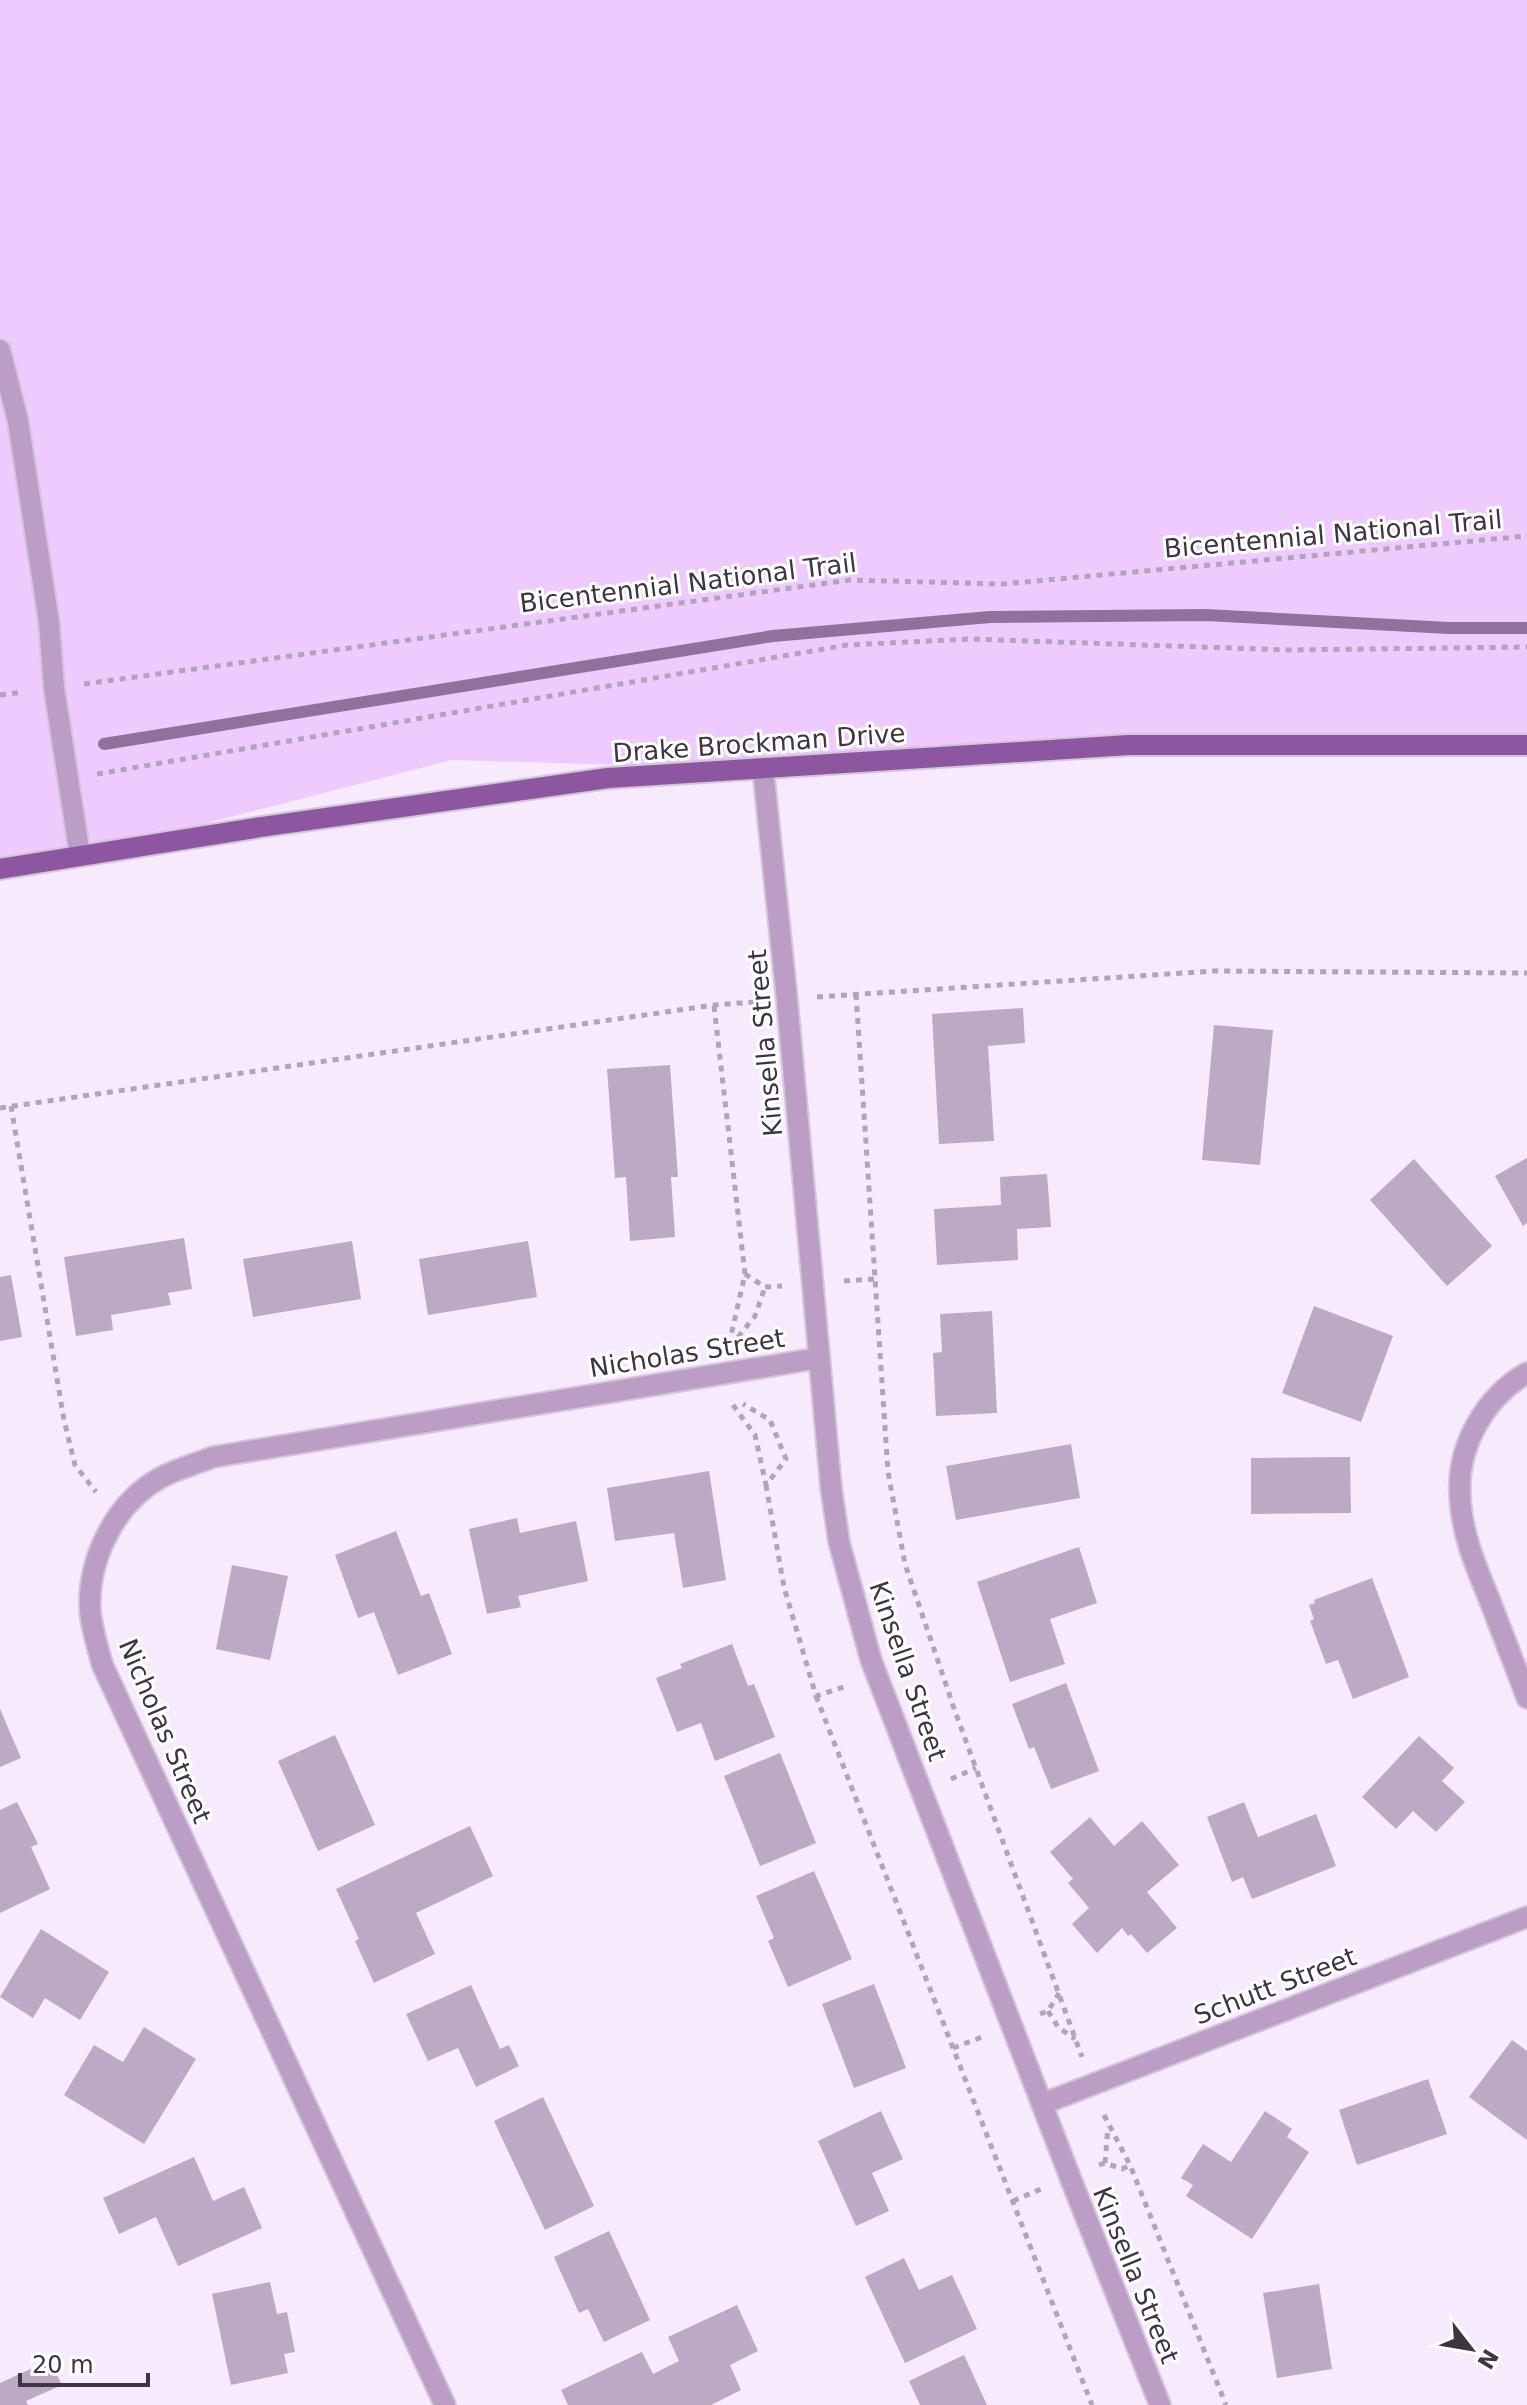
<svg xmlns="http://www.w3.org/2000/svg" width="1527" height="2405" viewBox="0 0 1527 2405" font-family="'DejaVu Sans',sans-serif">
<rect width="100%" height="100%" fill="#f7eafd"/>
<polygon fill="#efcafe" points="0,0 1527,0 1527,745 1129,745 763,769 452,760 80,856 0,869"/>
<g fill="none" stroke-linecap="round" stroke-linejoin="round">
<polyline stroke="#8f719b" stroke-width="12" points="104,744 773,636 990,617 1206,615 1449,628 1527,628"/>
</g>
<g fill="#bda8c5">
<polygon points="1023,1008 1025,1043 988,1046 994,1141 939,1144 932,1014"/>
<polygon points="1214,1025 1273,1030 1260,1165 1202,1160"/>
<polygon points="670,1065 678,1177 671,1177 675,1237 630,1241 626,1177 615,1178 607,1069"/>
<polygon points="1527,1158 1527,1223 1523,1226 1495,1176"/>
<polygon points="1414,1159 1492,1246 1447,1286 1370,1200"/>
<polygon points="1047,1174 1051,1227 1017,1229 1018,1260 937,1265 934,1209 1001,1205 1000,1177"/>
<polygon points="184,1238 192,1289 168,1293 171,1305 111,1315 113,1330 76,1336 64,1257"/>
<polygon points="352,1241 361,1299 253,1317 243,1259"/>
<polygon points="528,1241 537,1297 428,1315 419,1259"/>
<polygon points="11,1275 22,1337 0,1341 0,1277"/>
<polygon points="1314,1306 1393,1336 1361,1422 1282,1393"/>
<polygon points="992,1311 997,1413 936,1416 933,1353 942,1352 940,1314"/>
<polygon points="1071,1444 1080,1498 956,1520 946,1466"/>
<polygon points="1350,1457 1351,1513 1251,1514 1251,1458"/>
<polygon points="709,1471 726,1580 683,1588 674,1533 615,1541 607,1488"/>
<polygon points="517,1518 520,1533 576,1521 588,1581 518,1596 521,1607 487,1614 469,1529"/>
<polygon points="396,1531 421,1596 429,1593 452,1654 398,1675 374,1612 358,1618 335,1555"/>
<polygon points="1079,1547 1097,1603 1050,1619 1065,1664 1010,1682 977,1582"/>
<polygon points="232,1565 288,1576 270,1660 216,1649"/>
<polygon points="1372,1578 1409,1677 1353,1699 1338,1660 1326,1664 1310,1621 1314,1619 1309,1605 1315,1603 1314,1600"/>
<polygon points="732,1644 748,1686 754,1684 775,1737 715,1761 701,1723 677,1732 656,1678 682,1668 680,1664"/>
<polygon points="1066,1683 1099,1771 1051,1789 1034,1747 1029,1749 1012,1704"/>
<polygon points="0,1709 21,1758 0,1767"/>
<polygon points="335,1735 375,1825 318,1851 278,1761"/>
<polygon points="1419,1736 1454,1768 1442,1781 1465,1802 1436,1832 1413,1811 1396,1829 1362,1797"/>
<polygon points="780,1753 816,1843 760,1866 724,1776"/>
<polygon points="17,1802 38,1844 31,1847 50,1889 0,1913 0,1810"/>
<polygon points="1244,1802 1258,1837 1316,1814 1336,1866 1252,1899 1243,1877 1232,1882 1207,1817"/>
<polygon points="1090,1817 1114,1846 1142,1821 1179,1865 1147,1892 1177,1928 1147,1953 1131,1934 1128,1936 1122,1928 1097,1953 1072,1924 1089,1908 1068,1883 1073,1879 1050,1852"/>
<polygon points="470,1826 493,1876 416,1913 435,1954 374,1983 355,1941 359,1939 336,1889"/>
<polygon points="814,1871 852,1959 788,1987 768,1941 774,1938 756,1896"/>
<polygon points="41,1929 109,1972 80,2020 45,1998 33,2018 0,1997"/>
<polygon points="874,1984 906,2068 854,2088 822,2004"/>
<polygon points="471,1985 500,2049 509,2045 519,2066 476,2087 458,2048 428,2061 406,2014"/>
<polygon points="144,2027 196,2059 144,2144 64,2095 94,2045 123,2062"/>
<polygon points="1512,2040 1527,2051 1527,2140 1469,2097"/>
<polygon points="1428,2079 1447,2134 1357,2165 1339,2110"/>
<polygon points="543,2097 594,2206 545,2230 494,2121"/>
<polygon points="881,2111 903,2159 872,2173 889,2211 856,2226 818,2141"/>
<polygon points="1265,2111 1292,2129 1287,2137 1309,2152 1252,2239 1186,2196 1193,2185 1181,2178 1203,2144 1231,2162"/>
<polygon points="194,2157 213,2201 244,2187 262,2228 178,2266 156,2217 119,2234 103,2198"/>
<polygon points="609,2231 650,2320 604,2342 588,2309 579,2313 554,2257"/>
<polygon points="904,2258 919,2290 952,2275 977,2329 905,2363 865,2277"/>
<polygon points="270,2282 277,2314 287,2312 295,2352 284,2354 288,2373 231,2385 212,2294"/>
<polygon points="1319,2284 1332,2369 1277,2378 1263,2293"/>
<polygon points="737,2305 758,2351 730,2365 741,2390 711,2405 568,2405 561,2390 642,2352 653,2374 679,2361 668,2337"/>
<polygon points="964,2355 987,2405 920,2405 909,2381"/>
<polygon points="50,2360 62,2385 26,2401 28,2405 0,2405 0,2383"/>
</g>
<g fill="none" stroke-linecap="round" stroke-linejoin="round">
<g stroke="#d2c6d7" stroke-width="24">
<g id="minor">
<polyline points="0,350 18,421 49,622 54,688 80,856"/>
<polyline points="763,769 787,1000 831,1487 839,1542 871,1660 1070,2177 1160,2405"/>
<path d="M1527,1373c-42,24 -70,73 -67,122 1,37 16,72 30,106 12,32 25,64 37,97"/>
<polyline points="1042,2104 1527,1917"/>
<path d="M445,2405l-343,-741c-4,-17 -11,-37 -12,-55 -2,-50 25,-106 70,-131 16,-9 36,-14 53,-21l606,-99"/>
</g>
</g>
<g stroke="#d2c6d7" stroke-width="24">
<polyline id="major" points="0,869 261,827 608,778 1129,745 1527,745"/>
</g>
<g stroke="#b0a5b6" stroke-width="5" stroke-dasharray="6 6" stroke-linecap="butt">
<polyline points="84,684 850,580 1003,584 1527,536"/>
<polyline points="0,695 23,692"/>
<polyline points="97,774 847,645 970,639 1289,650 1527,647"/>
<polyline points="856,994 888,1472 905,1564 956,1714 1082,2057"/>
<polyline points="817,997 1214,971 1527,973"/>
<polyline points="714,1006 745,1274 730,1340"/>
<polyline points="11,1106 64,1420 75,1465 96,1492"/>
<polyline points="0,1108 714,1005 755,1002"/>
<polyline points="745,1274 765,1287 782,1286"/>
<polyline points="844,1281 875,1279"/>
<polyline points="738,1337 755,1316 765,1287"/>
<polyline points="733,1405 755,1435 766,1485 786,1459 770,1420 743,1404"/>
<polyline points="766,1485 784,1587 816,1696 847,1686"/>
<polyline points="816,1696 1092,2405"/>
<polyline points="951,1779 976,1768"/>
<polyline points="1048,2011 1058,2027 1075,2039"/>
<polyline points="1040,2014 1048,2011 1059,1993"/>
<polyline points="953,2048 982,2037"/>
<polyline points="1104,2115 1130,2165 1226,2405"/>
<polyline points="1105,2163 1108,2127"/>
<polyline points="1099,2165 1105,2163 1122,2169 1130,2165"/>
<polyline points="1013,2201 1041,2189"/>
</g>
<use href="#minor" stroke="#bb9dc6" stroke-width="20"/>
<use href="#major" stroke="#8c56a0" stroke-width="20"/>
</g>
<g text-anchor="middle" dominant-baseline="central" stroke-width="6" stroke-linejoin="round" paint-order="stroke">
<g font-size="26" fill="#3d3541" stroke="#fff">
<text transform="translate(1333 534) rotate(-5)">Bicentennial National Trail</text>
<text transform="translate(688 583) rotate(-7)">Bicentennial National Trail</text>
<text transform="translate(759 743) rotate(-4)">Drake Brockman Drive</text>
<text transform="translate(765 1043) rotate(-95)">Kinsella Street</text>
<text transform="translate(687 1353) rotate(-9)">Nicholas Street</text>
<text transform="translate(908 1671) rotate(71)">Kinsella Street</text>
<text transform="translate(165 1731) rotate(67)">Nicholas Street</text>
<text transform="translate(1275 1986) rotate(-21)">Schutt Street</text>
<text transform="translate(1136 2275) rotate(68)">Kinsella Street</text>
</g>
</g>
<g transform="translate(1471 2349) rotate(121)" stroke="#ffffff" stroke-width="6" paint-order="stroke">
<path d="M0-6L14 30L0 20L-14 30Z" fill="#3d3541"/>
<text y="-12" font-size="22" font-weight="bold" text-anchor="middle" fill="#3d3541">N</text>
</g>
<path d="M20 2373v12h128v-12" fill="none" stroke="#3d3541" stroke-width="4"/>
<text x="32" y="2373" font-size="24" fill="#3d3541" stroke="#ffffff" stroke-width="6" paint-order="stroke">20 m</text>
</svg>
